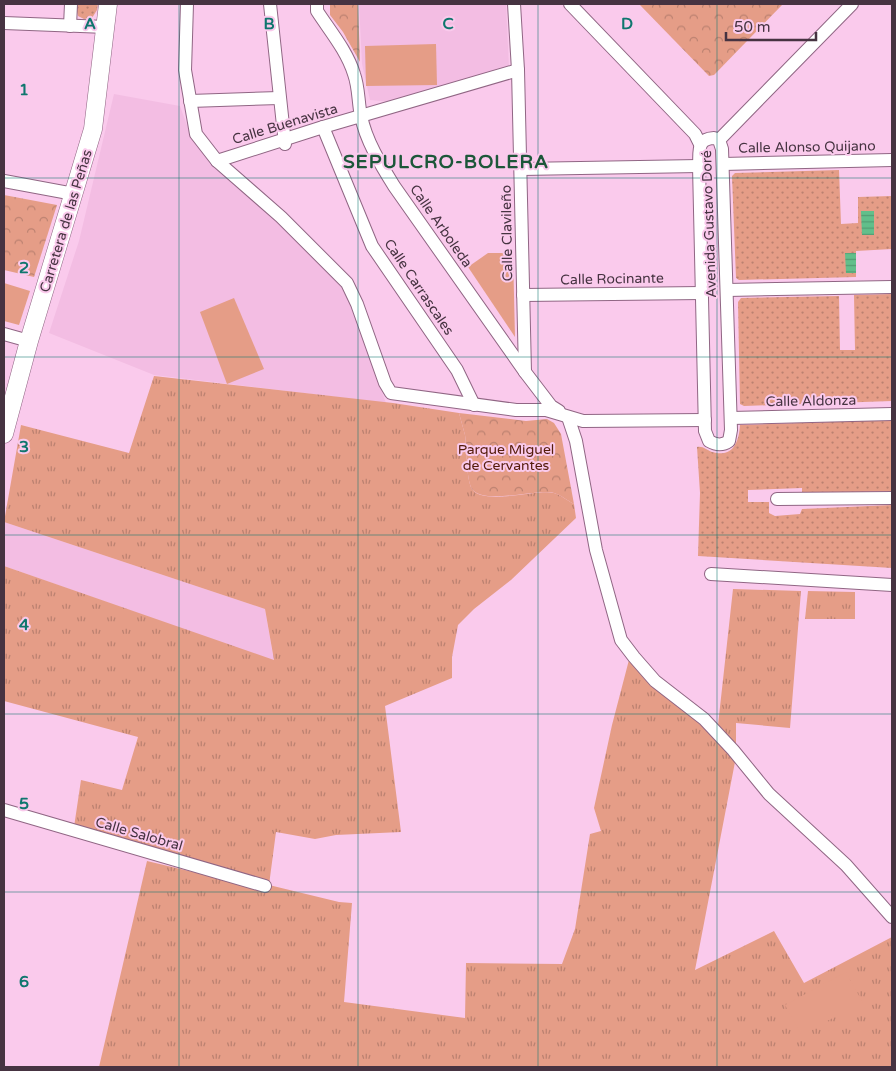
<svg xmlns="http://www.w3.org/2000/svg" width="896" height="1071" viewBox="0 0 896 1071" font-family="'Varela Round',sans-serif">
<defs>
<pattern id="grass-tufts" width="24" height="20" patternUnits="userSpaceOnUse" patternTransform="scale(1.25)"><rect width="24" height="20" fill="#e59d87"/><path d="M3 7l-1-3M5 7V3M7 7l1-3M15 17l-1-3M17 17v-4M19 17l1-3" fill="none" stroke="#bb8170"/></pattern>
<pattern id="forest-crowns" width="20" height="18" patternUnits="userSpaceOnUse" patternTransform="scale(1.25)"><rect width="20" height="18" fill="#e59d87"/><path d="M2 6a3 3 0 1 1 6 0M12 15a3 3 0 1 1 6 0" fill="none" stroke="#bb8170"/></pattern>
<pattern id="garden-dots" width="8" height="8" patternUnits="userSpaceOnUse" patternTransform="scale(1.25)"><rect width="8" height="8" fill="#e59d87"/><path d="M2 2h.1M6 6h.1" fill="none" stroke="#bb8170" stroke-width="1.8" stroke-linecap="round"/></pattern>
<pattern id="water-rules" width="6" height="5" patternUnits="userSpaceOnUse" patternTransform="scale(1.25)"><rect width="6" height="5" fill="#62bf8b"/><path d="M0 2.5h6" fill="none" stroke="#539c73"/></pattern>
</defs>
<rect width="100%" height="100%" fill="#facaec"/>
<g fill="#f3bde3">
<polygon points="359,4 506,4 509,67 393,102 370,100 362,64"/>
<polygon points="114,94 180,106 192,139 343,285 386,403 154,375 49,333 79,241"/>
<polygon points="4,522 265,609 274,661 4,566"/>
</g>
<g fill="url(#grass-tufts)">
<path d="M154,376l239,27 66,10c2,7 4,15 6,22 2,13 1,44 7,54 11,17 64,0 82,4 7,2 14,8 20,11l2,14 -65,62 -37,29 -16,16 -6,32v21l-67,28 16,126 -65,3 -21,4 -39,-7 -7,53 70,17 13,1 -8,99 121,16 1,-55 96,1 13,-35 15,-95 11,-3 -7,-23 18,-83 18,-69 73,63 32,43 -40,208 79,-39 30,52 88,-46v130h-793l48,-206 121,29 -194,-63 7,-47 41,10 16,-53 -134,-36v-135l270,94 -9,-51 -261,-87 17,-97 108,28z"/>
<polygon points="733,589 801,591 790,728 736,723 736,748 718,725"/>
<polygon points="808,591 855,592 855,619 805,619"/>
</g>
<g fill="url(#forest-crowns)">
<polygon points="330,4 358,4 360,62 343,32 330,15"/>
<polygon points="639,4 783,4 714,75 709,76"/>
<polygon points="4,195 57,205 34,277 4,270"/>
<path d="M459,413l67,8 21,-2 7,4 7,11 13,70c-6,-3 -13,-9 -20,-11 -18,-4 -71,12 -82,-4 -6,-10 -5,-41 -7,-54 -2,-7 -4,-15 -6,-22z"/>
</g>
<g fill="url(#garden-dots)">
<polygon points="75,4 98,4 97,10 92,18 84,19 78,16"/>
<polygon points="839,170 841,224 858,223 858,197 892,196 892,249 856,251 856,277 739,280 736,278 732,176 735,173"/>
<polygon points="892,294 892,401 744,406 740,404 738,302 741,298 839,296 840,350 855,350 854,295"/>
<path d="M892,420v71l-90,3v-6l-54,2v12h21v11l6,3 25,-2 2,-5 90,-4v63l-194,-12 2,-63 -3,-46c7,-1 9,3 15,5 21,6 27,-10 28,-27z"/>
</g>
<g fill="#e59d87">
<polygon points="436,44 437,85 366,86 365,46"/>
<polygon points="488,253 513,253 515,337 468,267"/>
<polygon points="4,283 30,291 19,325 4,321"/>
<polygon points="234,298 264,369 227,384 200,312"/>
<polygon points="846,972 863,1003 801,1034 785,1005"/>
</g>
<g fill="url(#water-rules)">
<polygon points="861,211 874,211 874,235 862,235"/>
<polygon points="845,253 856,253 856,273 846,273"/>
</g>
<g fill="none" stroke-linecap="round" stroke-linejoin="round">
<g stroke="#906684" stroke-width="14">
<g id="street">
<polyline points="187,4 185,70 196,134 217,161 281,217 347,283 357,304 385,383 391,393 516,410 546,410 583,421 705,420"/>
<polyline points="270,4 285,144"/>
<path d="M317,4v7c13,20 30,40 37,63 5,14 4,28 7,42 5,25 20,49 33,70l131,186 26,34 8,5"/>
<polyline points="514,4 518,70 525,372"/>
<polyline points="570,4 695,134 700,144"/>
<polyline points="4,23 106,27"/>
<polyline points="70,26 71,4"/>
<polyline points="190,101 279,98"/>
<polyline points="323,127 372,246 457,370 474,405"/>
<path d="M714,138l5,2 3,9 9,281 -2,11c-7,5 -13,4 -20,0l-4,-10 -6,-265c1,-15 -3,-27 15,-28z"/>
<polyline points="719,140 852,4"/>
<polyline points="217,161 323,127 518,70"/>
<polyline points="723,164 892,160"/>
<polyline points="521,169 699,166"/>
<polyline points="4,181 74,194"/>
<polyline points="727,290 892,287"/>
<polyline points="523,295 702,293"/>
<polyline points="4,334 29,341"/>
<polyline points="568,417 576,441 596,550 621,640 634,657 655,681 704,719 733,750 769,794 846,865 892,917"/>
<polyline points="731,418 892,414"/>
<polyline points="777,499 892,498"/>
<polyline points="711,574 892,585"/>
<polyline points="4,810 265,886"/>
</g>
</g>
<g stroke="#906684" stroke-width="19">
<polyline id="secondary" points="4,434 29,341 93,129 108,4"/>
</g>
<use href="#street" stroke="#fff" stroke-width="12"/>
<use href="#secondary" stroke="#fff" stroke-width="18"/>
</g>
<path fill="none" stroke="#0f766e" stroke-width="1" stroke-opacity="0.55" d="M179,4v1063M358,4v1063M538,4v1063M717,4v1063M4,178h888M4,357h888M4,535h888M4,714h888M4,892h888"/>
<g text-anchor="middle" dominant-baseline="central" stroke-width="4" stroke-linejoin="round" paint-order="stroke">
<g font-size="14" fill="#463341" stroke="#facaec">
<text transform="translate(285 124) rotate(-17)">Calle Buenavista</text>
<text transform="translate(807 147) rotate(-1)">Calle Alonso Quijano</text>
<text transform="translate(66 221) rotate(-73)">Carretera de las Peñas</text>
<text transform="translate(709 224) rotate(-92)">Avenida Gustavo Doré</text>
<text transform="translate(441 226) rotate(55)">Calle Arboleda</text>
<text transform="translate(507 233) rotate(-91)">Calle Clavileño</text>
<text transform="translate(612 279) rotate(-1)">Calle Rocinante</text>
<text transform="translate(419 287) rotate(56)">Calle Carrascales</text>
<text transform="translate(811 401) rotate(-1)">Calle Aldonza</text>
<text transform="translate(139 834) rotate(16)">Calle Salobral</text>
</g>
<g font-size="14" fill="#541c0a" stroke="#facaec">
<text x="506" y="449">Parque Miguel<tspan x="506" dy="16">de Cervantes</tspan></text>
</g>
<g font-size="19" font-weight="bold" letter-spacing="1" fill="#1c5739" stroke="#facaec">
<text x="446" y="162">SEPULCRO-BOLERA</text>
</g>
</g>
<g font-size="16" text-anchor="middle" font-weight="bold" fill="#0f766e" stroke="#facaec" stroke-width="4" stroke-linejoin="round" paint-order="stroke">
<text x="90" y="29">A</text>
<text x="269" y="29">B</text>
<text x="448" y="29">C</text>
<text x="627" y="29">D</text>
<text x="24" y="95">1</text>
<text x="24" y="273">2</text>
<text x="24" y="452">3</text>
<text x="24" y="630">4</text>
<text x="24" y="809">5</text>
<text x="24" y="987">6</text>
</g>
<rect width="896" height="1071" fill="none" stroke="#463341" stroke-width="10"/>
<path d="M726 32v8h90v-8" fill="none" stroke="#463341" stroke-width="2.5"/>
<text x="734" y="32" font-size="15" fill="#463341" stroke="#facaec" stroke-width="4" paint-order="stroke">50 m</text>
</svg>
